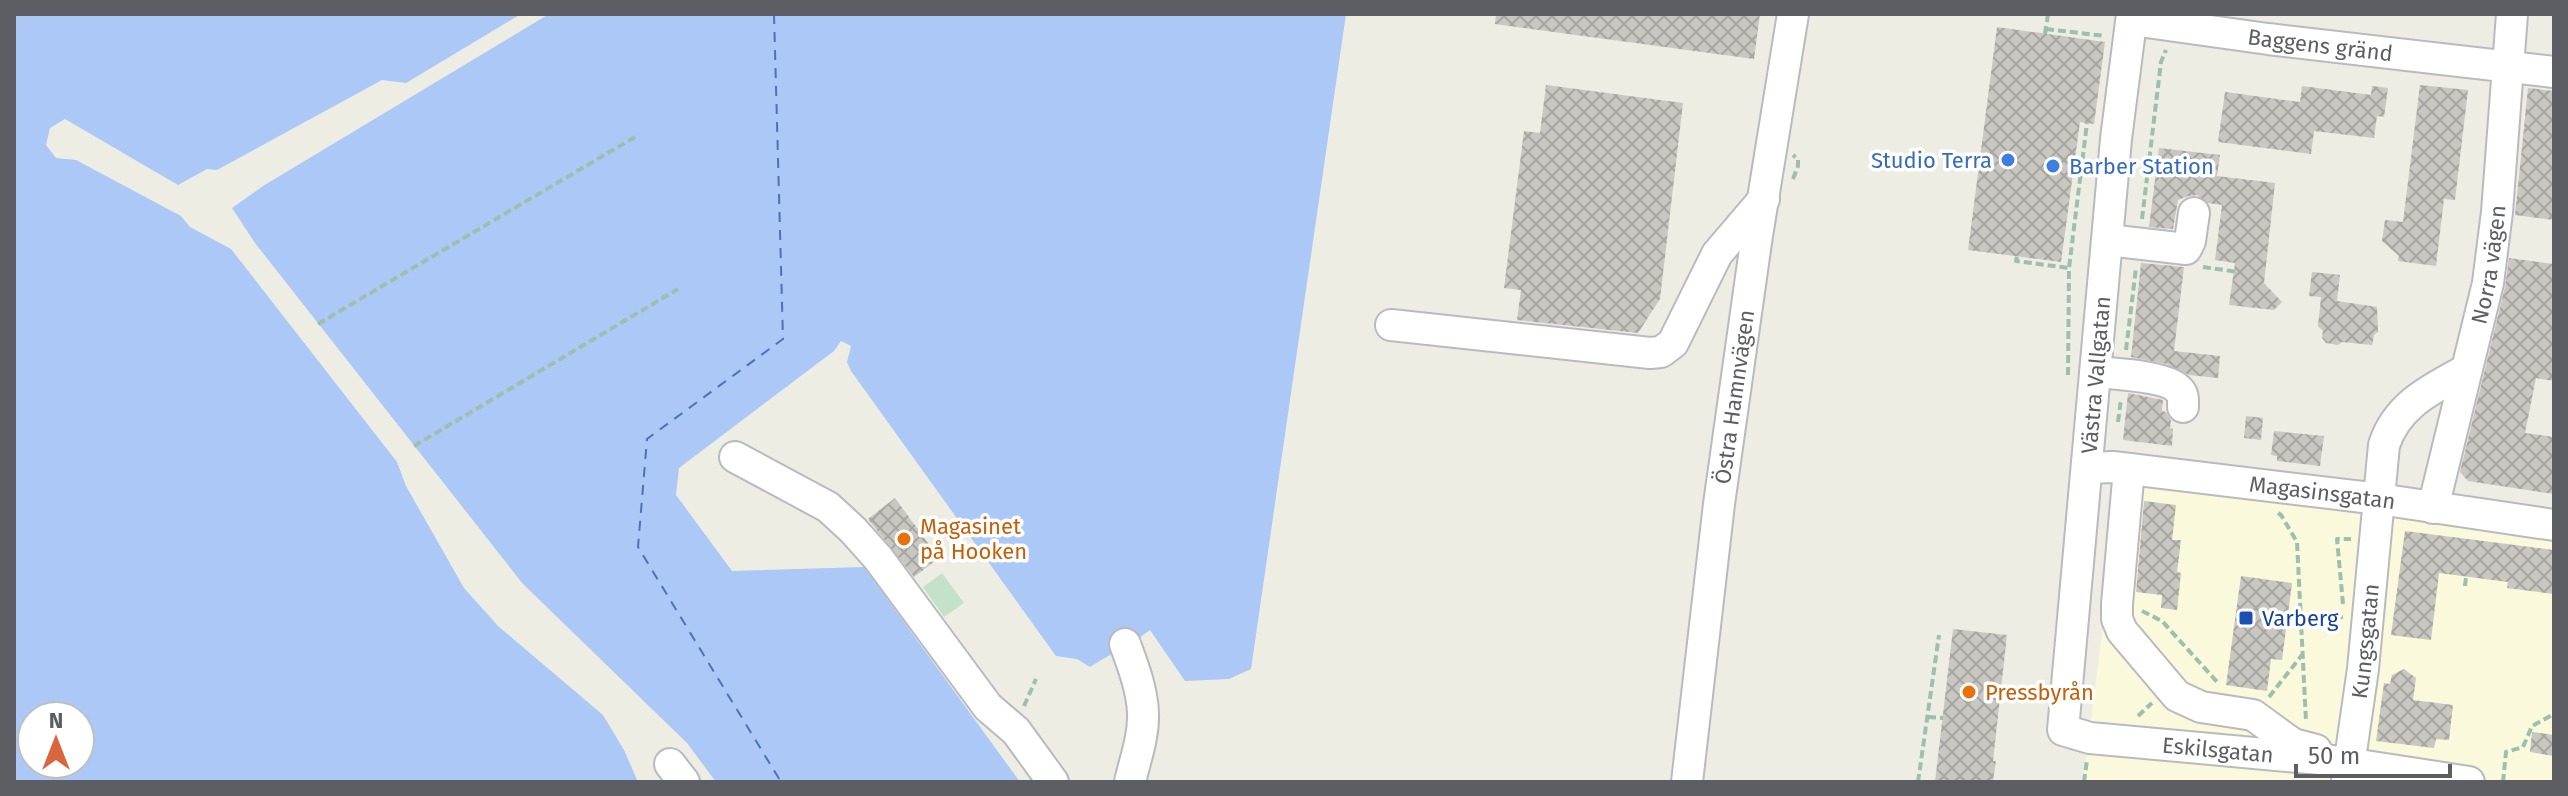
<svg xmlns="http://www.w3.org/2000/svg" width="2568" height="796" viewBox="0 0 2568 796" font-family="'Fira Sans',sans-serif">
<defs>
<pattern id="building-cross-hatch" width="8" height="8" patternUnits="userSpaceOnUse" patternTransform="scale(2)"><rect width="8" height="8" fill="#c9c7c1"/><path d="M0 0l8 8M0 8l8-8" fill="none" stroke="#a6a5a0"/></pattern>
</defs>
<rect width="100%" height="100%" fill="#edede4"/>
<polygon fill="#faf9dc" points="2124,463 2554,519 2554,782 2083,782"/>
<polygon fill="#c3e2c9" points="942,573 964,603 944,617 923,587"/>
<g fill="#abc8f7" fill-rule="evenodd">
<path d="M14,14h507l-115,69 -24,-3 -165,90 -10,-1 -29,16 -113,-66 -15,9 -4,17 10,13 20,2 105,56 9,11 41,22 166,213 9,24 58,102 34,38 105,89 21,35 14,32h-624zM32,716h48v48h-48z"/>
<path d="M549,14h797l-95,655 -22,10 -44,2 -35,-51c-19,15 -40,24 -60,37l-13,-8 -21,-3 -205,-285 -4,-9 4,-16 -10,-5 -7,10 -155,117 -3,27 56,76 132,-4 156,215h-304l-29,-39 -164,-159 -268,-341 -23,-35 31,-22z"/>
</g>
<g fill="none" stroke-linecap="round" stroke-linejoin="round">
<polyline stroke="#5070b8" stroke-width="2" stroke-dasharray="10 8" stroke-linecap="butt" points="774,14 783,339 647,439 638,547 781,782"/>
</g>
<g fill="url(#building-cross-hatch)">
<polygon points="1496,14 1760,14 1754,59 1495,24"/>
<polygon points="1997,27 2105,42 2094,124 2080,122 2061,262 1968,250"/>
<polygon points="1546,85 1683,103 1660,299 1638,333 1517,320 1521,290 1504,288 1524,131 1540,133"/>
<polygon points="2420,85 2468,90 2455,200 2444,199 2436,266 2398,261 2399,256 2382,241 2385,220 2403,222"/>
<polygon points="2302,86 2371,95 2372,86 2388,88 2384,117 2377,116 2374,138 2314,131 2311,154 2218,142 2225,92 2300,102"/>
<polygon points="2528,88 2554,91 2554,220 2515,215"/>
<polygon points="2159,148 2220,155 2217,176 2275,183 2264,283 2282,302 2274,310 2229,305 2235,263 2215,260 2222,205 2208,203 2197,195 2188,196 2178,200 2173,229 2149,227"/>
<polygon points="2509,258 2554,264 2554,381 2536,378 2525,433 2554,437 2554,494 2468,481 2460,472 2505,287"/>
<polygon points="2141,263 2184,267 2174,351 2220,356 2218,378 2189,375 2167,364 2131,357"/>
<polygon points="2312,272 2340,275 2337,301 2377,307 2378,332 2374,335 2372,345 2342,342 2338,345 2326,343 2322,338 2323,331 2318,326 2321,297 2309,296"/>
<polygon points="2128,393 2163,400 2162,411 2166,412 2171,420 2170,428 2173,429 2172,446 2123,440"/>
<polygon points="2246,416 2263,418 2261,440 2244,438"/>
<polygon points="2274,431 2324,436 2320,466 2277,461 2277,456 2271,455"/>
<polygon points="895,498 939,558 914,577 868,519"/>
<polygon points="2144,501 2176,505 2172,540 2181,540 2177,572 2181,573 2177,610 2161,608 2162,595 2136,592"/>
<polygon points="2405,531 2554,550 2554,594 2507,588 2508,582 2439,573 2431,640 2391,635"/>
<polygon points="2241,576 2292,583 2282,660 2271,659 2267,691 2226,685"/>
<polygon points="1953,629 2007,635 1993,761 1996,761 1993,780 1935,782"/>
<polygon points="2404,669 2416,678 2413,700 2453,705 2449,740 2436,739 2434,748 2376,741 2384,683 2390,684 2392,675"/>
<polygon points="2532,732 2554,735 2554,756 2530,752"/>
</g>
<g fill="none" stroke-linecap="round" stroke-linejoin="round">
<g stroke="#b9babf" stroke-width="34">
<g id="minor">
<path id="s1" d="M2132,14l-16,125 -53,591 27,8 230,21 149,23"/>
<path id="s2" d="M2132,20l136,19 286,33"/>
<polyline points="2108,240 2186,249 2190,241 2194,213"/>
<polyline points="1391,325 1650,353 1661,352 1673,343 1717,254 1764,199"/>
<path d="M2097,372c18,2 69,4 81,17 6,5 5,11 5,18"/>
<polyline points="735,457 828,507 853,530 878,558 988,707 1016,731 1053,782"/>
<path id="s3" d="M2088,468l25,-1 266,32 175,26"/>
<polyline points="2129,469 2117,604 2117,619 2122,631 2177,696 2201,707 2253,715 2293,744 2316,750"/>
<path id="s4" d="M2433,508l55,-225 9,-71 15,-198"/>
<path d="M1125,644c8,22 17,45 18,69 1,23 -8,47 -13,69"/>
<polyline points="670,764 684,782"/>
<path id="s5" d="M2347,780l16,-111 21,-224c13,-40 47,-56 82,-75"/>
<path id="s6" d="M1687,782l32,-278 37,-262 37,-228"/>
</g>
</g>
<g stroke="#9cc0ad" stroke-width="4" stroke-dasharray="8 4" stroke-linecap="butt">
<polyline points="2046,29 2105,36"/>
<polyline points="2045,34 2048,14"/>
<polyline points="1793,179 1798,166 1798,159 1793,155"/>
<polyline points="2142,219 2161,62 2166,50"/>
<polyline points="2017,257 2016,261 2069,268"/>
<polyline points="2203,267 2238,272"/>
<polyline points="318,324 635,137"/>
<polyline points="2126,350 2136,268"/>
<polyline points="2068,375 2069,268 2087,123"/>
<polyline points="2118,422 2121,399"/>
<polyline points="414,446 678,289"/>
<polyline points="2278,513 2281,515 2297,542 2306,721"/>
<polyline points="2465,586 2466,577"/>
<polyline points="2343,604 2337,539 2351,539"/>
<polyline points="2142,611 2162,621 2219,684"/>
<polyline points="2299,621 2344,617"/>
<polyline points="2269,697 2302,655"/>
<polyline points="1024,706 1036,679"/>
<polyline points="2138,716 2152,703"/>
<polyline points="1928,717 1943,718"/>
<polyline points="1918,782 1939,635"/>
<polyline points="2084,782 2087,760"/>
<polyline points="2503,782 2506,752 2523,747 2532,726 2554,714"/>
</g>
<use href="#minor" stroke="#fff" stroke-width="30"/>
</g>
<g fill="#3f7fe0" stroke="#fff" stroke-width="3">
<circle cx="2008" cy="160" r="8"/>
<circle cx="2053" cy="166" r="8"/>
</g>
<g fill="#e8710a" stroke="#fff" stroke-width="3">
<circle cx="904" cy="539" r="8"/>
<circle cx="1969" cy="692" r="8"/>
</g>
<rect fill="#1a4fb4" stroke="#fff" stroke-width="3" x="2238" y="610" width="16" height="16" rx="4"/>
<g text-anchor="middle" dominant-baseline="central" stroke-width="7" stroke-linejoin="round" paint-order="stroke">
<g font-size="22" fill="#5c5e63" stroke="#fff">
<text stroke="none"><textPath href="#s2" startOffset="190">Baggens gränd</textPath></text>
<text stroke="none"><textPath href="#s4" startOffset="250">Norra vägen</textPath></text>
<text transform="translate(2096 375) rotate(-85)">Västra Vallgatan</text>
<text stroke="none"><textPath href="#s6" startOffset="388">Östra Hamnvägen</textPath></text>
<text stroke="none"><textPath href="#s3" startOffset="236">Magasinsgatan</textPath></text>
<text stroke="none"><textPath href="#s5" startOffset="140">Kungsgatan</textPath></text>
<text stroke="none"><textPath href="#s1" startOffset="876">Eskilsgatan</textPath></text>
</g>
<g font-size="22" fill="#366cbe" stroke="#fff" text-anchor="end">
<text x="1992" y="160">Studio Terra</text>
<text x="2069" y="166" text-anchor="start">Barber Station</text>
</g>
<g font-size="22" fill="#c56008" stroke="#fff" text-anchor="start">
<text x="920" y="526">Magasinet<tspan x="920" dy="25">på Hooken</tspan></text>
<text x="1985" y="692">Pressbyrån</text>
</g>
<g font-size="22" fill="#164399" stroke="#fff" text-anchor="start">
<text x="2262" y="618">Varberg</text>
</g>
</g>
<rect width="2568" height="796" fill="none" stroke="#5c5e63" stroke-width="32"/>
<g transform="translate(56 740)"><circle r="38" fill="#ffffff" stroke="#bebfc1" stroke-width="2"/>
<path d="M0-6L14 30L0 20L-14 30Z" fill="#d8673f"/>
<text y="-12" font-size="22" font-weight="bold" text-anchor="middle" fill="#5c5e63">N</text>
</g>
<path d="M2296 764v12h154v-12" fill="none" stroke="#5c5e63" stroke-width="4"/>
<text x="2308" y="764" font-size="24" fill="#5c5e63" stroke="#ffffff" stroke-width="6" paint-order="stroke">50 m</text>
</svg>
